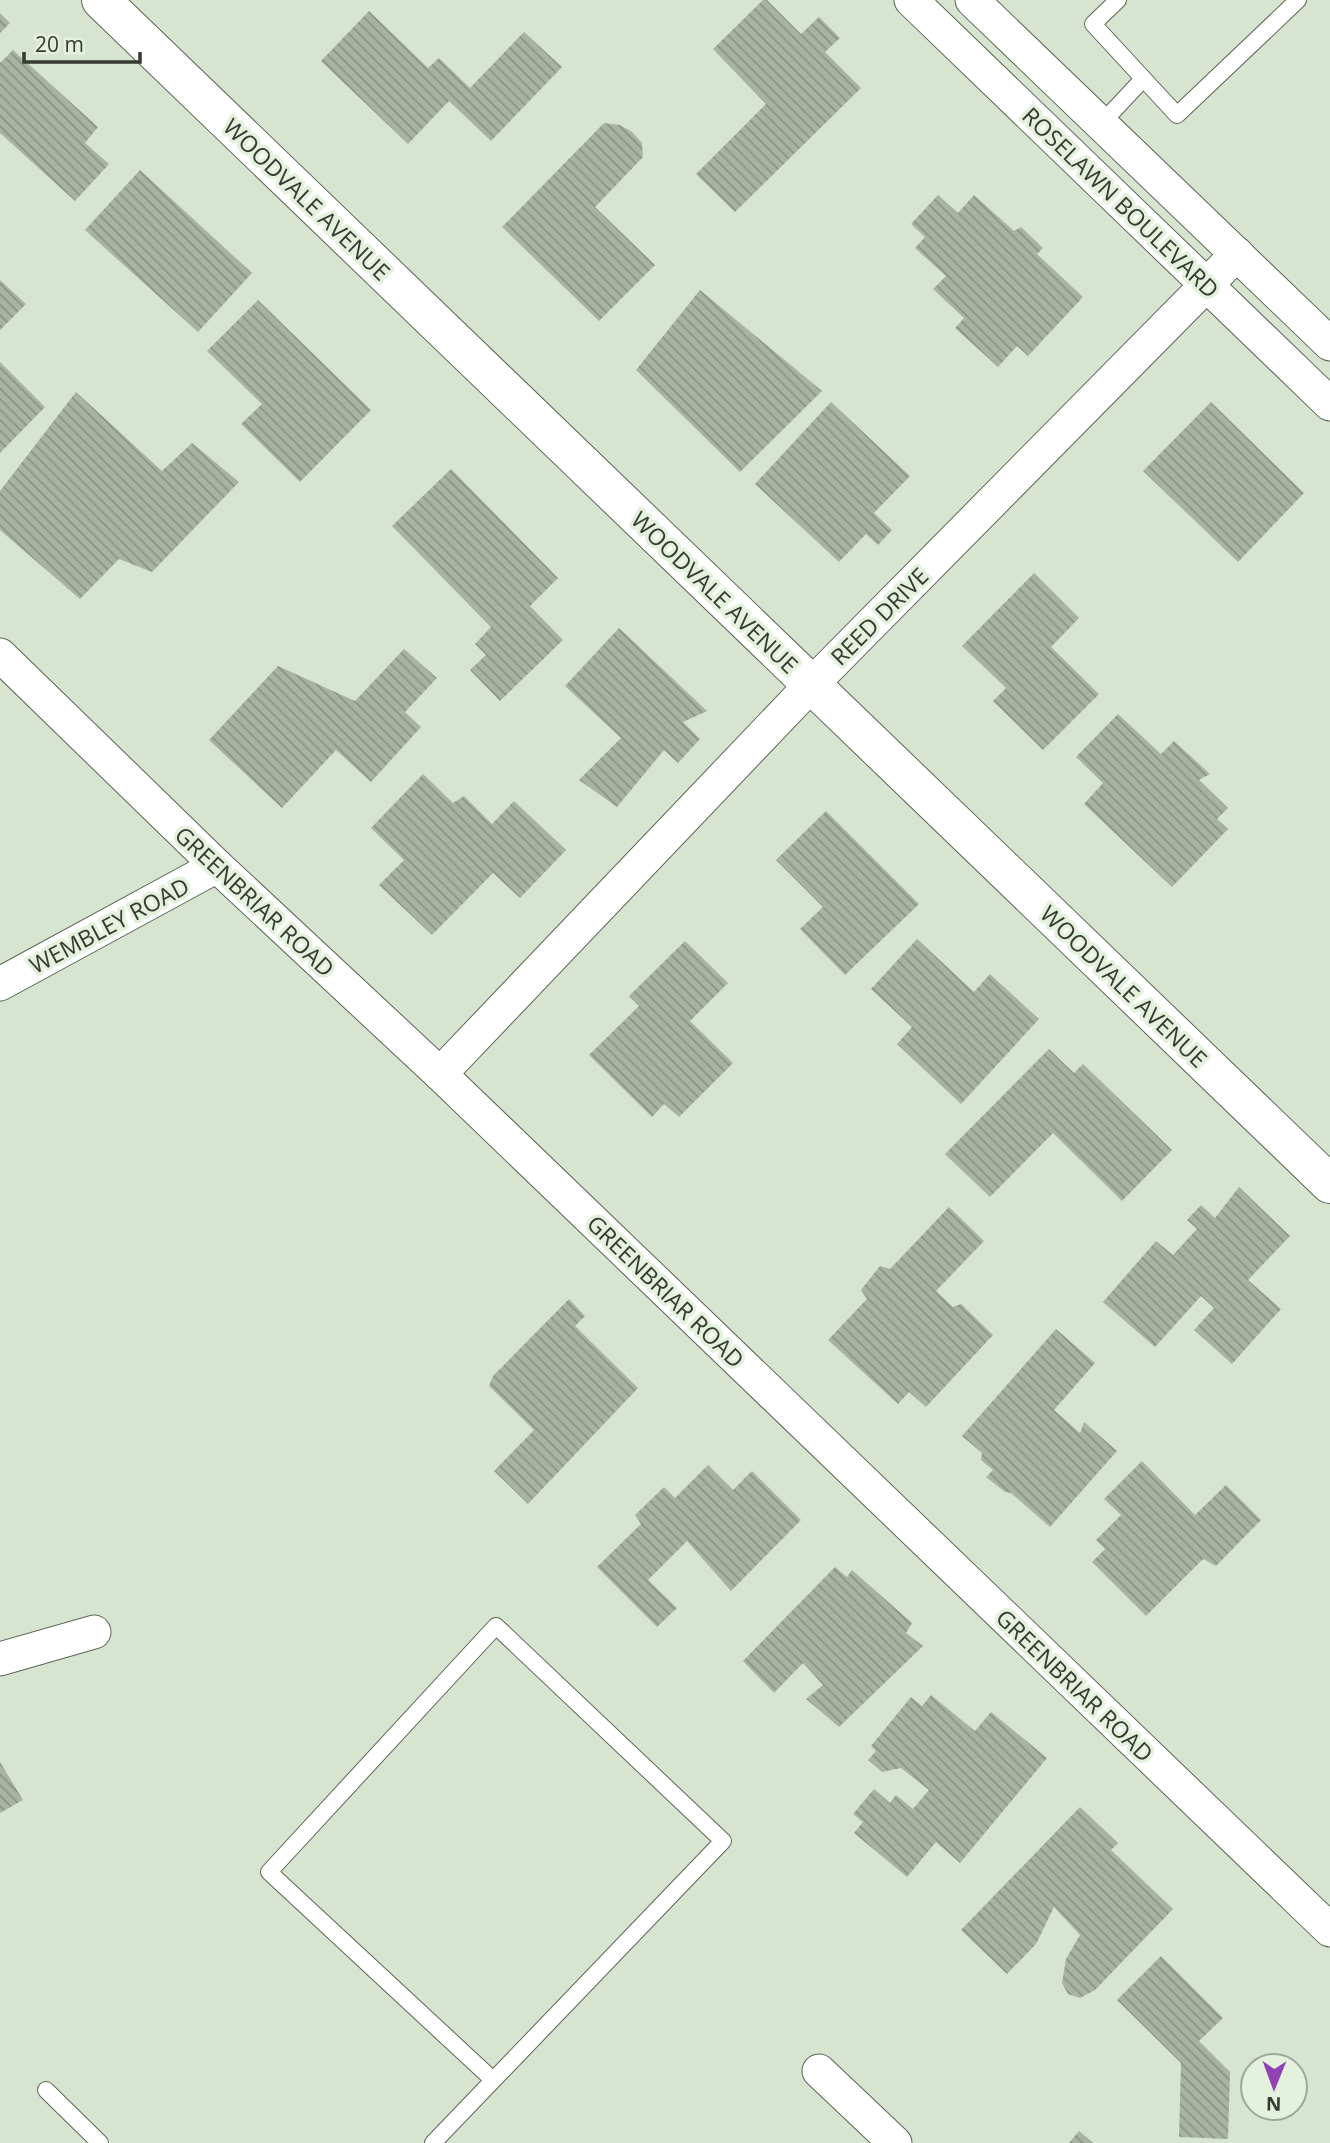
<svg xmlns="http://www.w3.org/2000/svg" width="1330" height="2143" viewBox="0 0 1330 2143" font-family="'Open Sans',sans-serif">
<defs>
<pattern id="building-back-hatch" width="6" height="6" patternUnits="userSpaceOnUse" patternTransform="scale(1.75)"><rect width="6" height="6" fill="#a8b4a1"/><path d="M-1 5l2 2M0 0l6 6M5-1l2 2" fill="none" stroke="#8a9384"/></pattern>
</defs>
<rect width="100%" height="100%" fill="#d7e4d0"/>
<g fill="url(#building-back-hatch)">
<polygon points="763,0 767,0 801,34 819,17 840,38 825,52 861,88 735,212 696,174 766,104 713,49"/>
<polygon points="369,11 428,68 439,58 470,88 524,32 562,67 491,141 449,101 408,144 321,61"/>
<polygon points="0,13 10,23 0,33"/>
<polygon points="13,50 98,127 85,143 109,164 75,201 0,133 0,63"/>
<polygon points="604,123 620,125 632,132 642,143 643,157 595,207 655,265 599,321 502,227"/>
<polygon points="140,170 252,273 198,332 85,230"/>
<polygon points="938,195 958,213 974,195 1014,231 1021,227 1043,248 1037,254 1083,297 1028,356 1017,346 998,367 955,328 964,318 933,289 946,276 915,248 925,237 911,224"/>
<polygon points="0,280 26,304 0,330"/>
<polygon points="700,290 822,391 740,472 636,370"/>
<polygon points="258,300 371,410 300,482 241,424 262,404 207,351"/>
<polygon points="0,362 45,407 0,453"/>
<polygon points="76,392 162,471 192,443 239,482 152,572 119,559 80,599 0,530 0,491"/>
<polygon points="831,402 910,476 874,513 892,530 878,545 866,534 839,562 755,484"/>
<polygon points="1211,402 1304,493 1238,562 1143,471"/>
<polygon points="451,469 558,578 530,606 563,640 500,701 470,670 486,655 475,644 491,627 392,526"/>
<polygon points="1034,573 1079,618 1051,647 1099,694 1043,750 993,701 1006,688 962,646"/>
<polygon points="619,628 707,711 683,722 700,739 678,763 664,750 617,807 579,780 621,738 565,686"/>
<polygon points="404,649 437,678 405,712 421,727 371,782 336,750 282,808 209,740 278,666 355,701"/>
<polygon points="1118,714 1161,754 1174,741 1210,774 1199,780 1228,808 1217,819 1228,829 1172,887 1084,804 1103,783 1076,757"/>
<polygon points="423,774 453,803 464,796 492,824 514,801 566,850 520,898 493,873 432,935 379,885 404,860 371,828"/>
<polygon points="826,811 919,904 845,975 800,929 823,907 776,860"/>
<polygon points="917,939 974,992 990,974 1039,1019 961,1104 897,1044 912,1027 871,989"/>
<polygon points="685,941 728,983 690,1021 733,1063 679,1117 664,1104 652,1117 589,1055 639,1006 629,996"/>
<polygon points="1049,1049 1074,1073 1083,1064 1172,1150 1122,1201 1053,1133 990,1197 945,1154"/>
<polygon points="1239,1187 1290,1236 1248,1280 1281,1309 1232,1364 1194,1330 1214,1308 1201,1296 1155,1347 1103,1302 1156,1241 1173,1255 1197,1229 1187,1220 1201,1205 1215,1218"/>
<polygon points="949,1207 984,1241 936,1291 953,1307 961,1304 993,1335 926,1407 909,1392 898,1404 828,1340 867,1299 861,1290 880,1266 890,1269"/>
<polygon points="569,1299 585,1316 575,1326 638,1388 528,1504 494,1471 534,1430 489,1386 493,1376"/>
<polygon points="1056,1329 1095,1363 1054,1410 1080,1433 1084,1422 1117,1451 1050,1527 1011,1493 1005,1492 986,1477 993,1470 981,1460 982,1453 962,1436"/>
<polygon points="1142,1461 1195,1515 1226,1485 1261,1520 1216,1566 1203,1559 1146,1616 1092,1562 1105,1549 1096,1540 1121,1515 1104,1499"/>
<polygon points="708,1465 733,1490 752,1471 801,1520 731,1591 687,1541 648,1580 677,1608 657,1627 597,1567 641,1524 635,1515 664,1487 675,1498"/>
<polygon points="835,1567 847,1577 852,1570 912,1623 906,1633 923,1646 839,1727 806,1699 823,1685 803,1663 774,1693 743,1661"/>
<polygon points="931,1695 975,1731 991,1712 1047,1758 960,1863 936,1842 907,1877 854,1833 863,1822 853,1814 874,1789 890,1803 896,1795 913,1809 929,1790 901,1768 882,1772 868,1760 876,1751 871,1746 911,1697 922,1706"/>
<polygon points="0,1762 23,1800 0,1813"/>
<polygon points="1080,1807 1118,1843 1111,1850 1173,1909 1095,1990 1080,1998 1068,1994 1062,1983 1066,1959 1080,1935 1054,1907 1036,1944 1007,1974 961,1930"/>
<polygon points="1161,1956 1223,2018 1199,2041 1230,2072 1228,2139 1179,2137 1181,2063 1117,2000"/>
<polygon points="1079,2131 1093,2143 1069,2143"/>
</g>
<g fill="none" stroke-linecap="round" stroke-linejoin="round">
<g stroke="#5b6655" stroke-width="18">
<g id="service">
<polyline points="1118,0 1093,24 1177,115 1298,0"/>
<polyline points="1101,124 1143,79"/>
<polyline points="46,2090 100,2143"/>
<polyline points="433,2143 723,1841 496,1626 269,1872 493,2080"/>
</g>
</g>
<g stroke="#5b6655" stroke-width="35">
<g id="minor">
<polyline points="911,0 1330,404"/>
<polyline points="972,0 1330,344"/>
<polyline points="0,655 217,866 440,1074 1330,1930"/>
<polyline points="0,984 217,866"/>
<polyline points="440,1074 811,685 1237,254"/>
<polyline points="0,1659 94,1632"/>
<polyline points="819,2071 895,2143"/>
</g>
</g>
<g stroke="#5b6655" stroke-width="40">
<polyline id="tertiary" points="101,0 1330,1184"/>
</g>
<use href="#service" stroke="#fff" stroke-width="16"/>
<use href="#minor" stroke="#fff" stroke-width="33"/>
<use href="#tertiary" stroke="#fff" stroke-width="38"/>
</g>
<g text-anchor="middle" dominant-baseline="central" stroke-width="7" stroke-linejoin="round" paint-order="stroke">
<g font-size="23" fill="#353a32" stroke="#e4f1dd">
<text transform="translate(307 199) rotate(44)">WOODVALE AVENUE</text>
<text transform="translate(1121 202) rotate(44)">ROSELAWN BOULEVARD</text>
<text transform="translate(715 592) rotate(44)">WOODVALE AVENUE</text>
<text transform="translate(879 616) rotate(-45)">REED DRIVE</text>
<text transform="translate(255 901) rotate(43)">GREENBRIAR ROAD</text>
<text transform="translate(109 925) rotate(-28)">WEMBLEY ROAD</text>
<text transform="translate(1124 986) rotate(44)">WOODVALE AVENUE</text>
<text transform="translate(666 1291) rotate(44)">GREENBRIAR ROAD</text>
<text transform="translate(1075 1685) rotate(44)">GREENBRIAR ROAD</text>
</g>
</g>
<g transform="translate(1274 2087) rotate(181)"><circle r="33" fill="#e4f1dd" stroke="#9ea899" stroke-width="2"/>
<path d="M0-5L12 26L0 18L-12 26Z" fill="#9243b3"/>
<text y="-10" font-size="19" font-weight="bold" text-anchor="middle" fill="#353a32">N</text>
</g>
<path d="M24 52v10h116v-10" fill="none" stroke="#353a32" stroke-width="3.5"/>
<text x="35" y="52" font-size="21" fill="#353a32" stroke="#e4f1dd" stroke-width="5" paint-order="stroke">20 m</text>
</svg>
